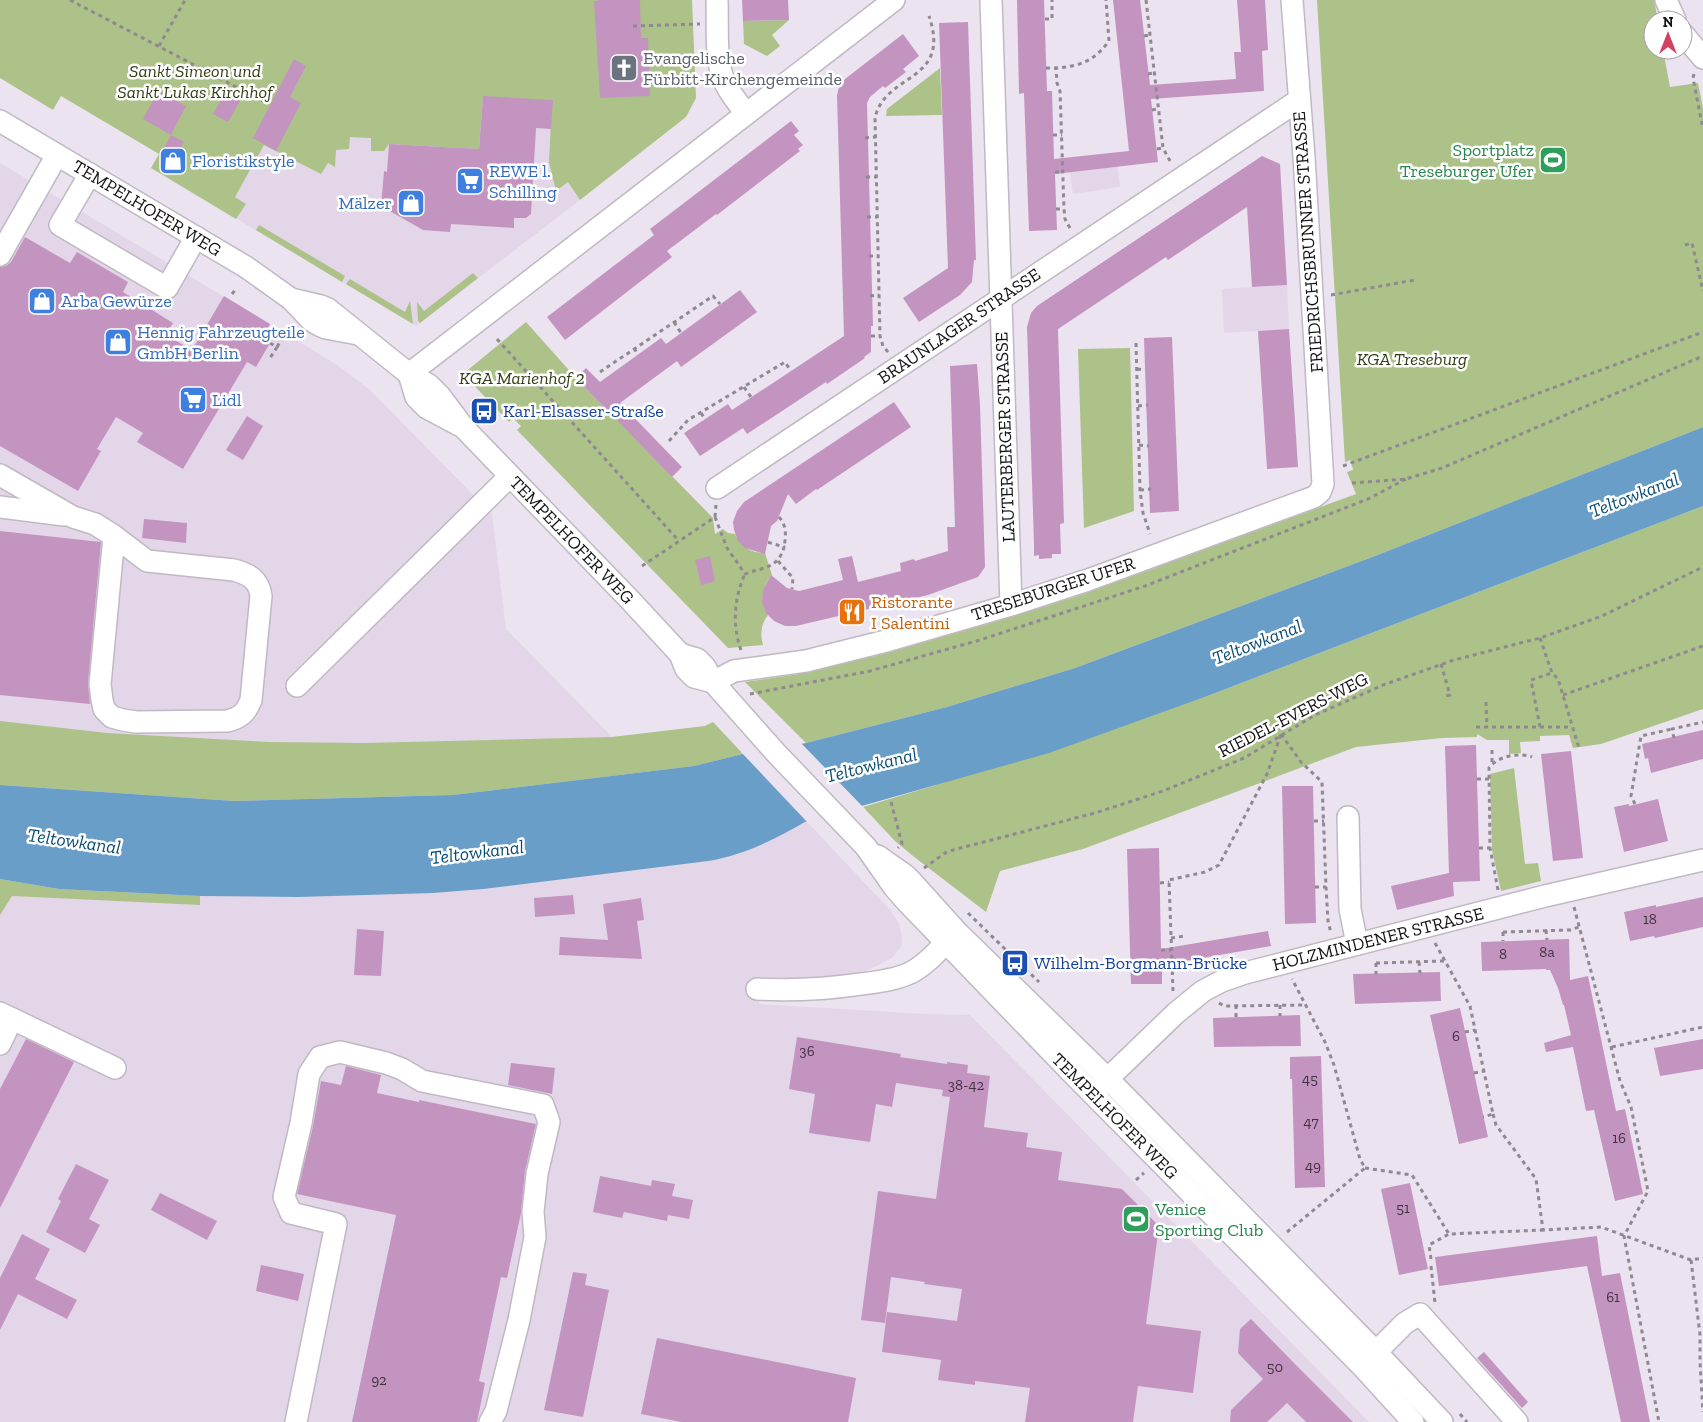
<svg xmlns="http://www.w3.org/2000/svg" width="1703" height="1422" viewBox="0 0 1703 1422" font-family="'Zilla Slab',serif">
<rect width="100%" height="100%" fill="#ebe3ef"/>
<g fill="#e3d6e8">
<polygon points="564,43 568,182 580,200 416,326 217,207 253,138 339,132 481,67"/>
<polygon points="1116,152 1120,187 1073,194 1068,158"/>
<polygon points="0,163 270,324 337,365 370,390 492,514 506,629 612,737 705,726 713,722 891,911 899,924 902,936 901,947 892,958 877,966 852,976 785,979 756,977 759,1004 926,1014 970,1015 1369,1422 0,1422"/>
<polygon points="1287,285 1289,329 1224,333 1222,289"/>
</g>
<g fill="#adc288">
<polygon points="0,0 692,0 696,98 686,117 580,200 568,182 556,191 549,162 552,101 483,97 479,149 389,144 384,151 371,151 371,138 350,137 349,149 336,150 335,167 328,163 321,174 264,145 235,197 246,204 236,219 151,168 159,154 61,96 53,110 0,78"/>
<polygon points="1317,0 1654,0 1658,20 1653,20 1653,50 1663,50 1670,87 1698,83 1703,108 1703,427 1375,556 1075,668 947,707 806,743 745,682 799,674 887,653 1078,596 1356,494 1347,472 1353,470 1351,460 1345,462"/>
<polygon points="789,20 772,35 780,46 767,56 744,44 743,21"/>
<polygon points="940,68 942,115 886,116 887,109"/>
<polygon points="259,225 345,276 342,282 256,230"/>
<polygon points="473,273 478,278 420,323 418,321 417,302 424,311"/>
<polygon points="350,279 405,312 410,301 413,324 346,284"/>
<path d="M526,322l50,56 137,140 2,16 8,-5 5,4 7,1c6,13 16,19 30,19l7,22c-10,12 -13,26 -4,40 -7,9 -8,19 -5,30l-35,3 -211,-218 4,-4 -8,-8 -4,4 -46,-48z"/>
<polygon points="1130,348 1134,511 1084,528 1078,349"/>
<polygon points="1703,506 1703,709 1601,744 1573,748 1569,735 1540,736 1540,741 1520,742 1521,753 1509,754 1509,740 1487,740 1477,734 1477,737 1442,738 1356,747 1083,849 1000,871 986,912 913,856 895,841 863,807 933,786 1210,695"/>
<polygon points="0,721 107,733 269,742 365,743 612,737 705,726 713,722 743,754 694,766 453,795 234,801 0,785"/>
<polygon points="1514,768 1525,864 1538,863 1541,881 1501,891 1492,850 1490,774"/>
<polygon points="0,879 59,889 200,896 200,905 12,896 0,915"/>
</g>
<path fill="#689ec8" d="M1703,427v79l-493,189 -161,58 -244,69c-31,18 -62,33 -97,39l-225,28 -50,4 -135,4 -98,-1 -141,-7 -59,-10v-94l234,16 219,-6 241,-29 49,-12 63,-11 141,-36 128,-39 300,-112z"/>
<polygon fill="#ebe3ef" points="800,742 865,809 809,824 741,752"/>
<g fill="#c494c1">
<polygon points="601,0 640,0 641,38 648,38 650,96 600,98 594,1"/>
<polygon points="742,0 788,0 789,20 743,21"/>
<polygon points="1017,0 1044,0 1047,91 1052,91 1054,159 1129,151 1113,0 1140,0 1150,85 1236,79 1234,52 1241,52 1237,0 1265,0 1268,50 1262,51 1264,91 1151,99 1158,162 1055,174 1057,230 1029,231 1024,93 1019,94"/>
<polygon points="968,22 976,260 974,260 972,282 960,295 919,322 903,298 948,268 939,23"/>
<polygon points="903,34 919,56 903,69 906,72 885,88 883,86 870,97 867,103 873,326 871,326 871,352 864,357 865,358 827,384 826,382 747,434 743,428 700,456 684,433 728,404 732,410 844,336 837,95 839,87 845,79"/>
<polygon points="294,59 306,66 290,97 301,103 276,151 253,138"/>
<polygon points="228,88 242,97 228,122 213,114"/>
<polygon points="158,91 186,106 171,135 143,119"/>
<polygon points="483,96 553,100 551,129 536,128 531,214 526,218 514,218 514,228 451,224 450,232 423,230 381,206 384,171 387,172 389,144 479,149"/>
<polygon points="791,121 799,131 794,135 803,145 798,149 800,151 717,215 716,214 667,251 672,257 565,340 547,317 654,235 650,229"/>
<polygon points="171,135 184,142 173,163 160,155"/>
<polygon points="1262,156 1280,164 1287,285 1252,287 1247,207 1168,260 1166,257 1058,329 1064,523 1060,524 1061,554 1052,554 1052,558 1039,559 1039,555 1034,556 1034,543 1027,327 1031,313 1037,306"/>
<polygon points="25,237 70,263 77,252 128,282 123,292 173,323 166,335 192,350 224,296 270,324 267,330 275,335 270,343 256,367 247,362 183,469 137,442 143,433 116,417 97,449 101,451 78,491 0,446 0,267 6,266 11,262"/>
<polygon points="740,290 757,312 681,367 677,361 620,403 682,467 672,477 576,378 586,368 600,382 661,338 666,344"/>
<polygon points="1289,329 1298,467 1267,469 1258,331"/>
<polygon points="1172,337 1179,511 1150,513 1144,338"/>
<polygon points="977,364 980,405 985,567 978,577 928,595 796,626 785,626 774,621 766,613 762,602 763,590 771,575 787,588 799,591 843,580 838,559 852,556 858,582 901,571 900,563 914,559 915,561 948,551 947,527 955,527 950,366"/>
<polygon points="894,402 911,427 817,490 816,489 796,504 788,494 777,521 771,526 765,554 745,548 738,541 734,530 733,522 737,511 744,502"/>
<polygon points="247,416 263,426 243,460 226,450"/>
<polygon points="144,519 187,523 186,543 142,538"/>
<polygon points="0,531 101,542 88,683 90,704 0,695"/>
<polygon points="710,556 715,581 701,585 695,560"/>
<polygon points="1703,730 1703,759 1651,773 1648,758 1645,759 1642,744"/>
<polygon points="1476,745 1480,881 1453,882 1454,896 1397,910 1391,886 1449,873 1445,746"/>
<polygon points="1571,751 1583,858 1553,861 1541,754"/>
<polygon points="1282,786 1313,786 1316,923 1285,924"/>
<polygon points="1658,799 1668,841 1624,852 1614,807 1629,804 1629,806"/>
<polygon points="1159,848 1161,949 1268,931 1271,946 1162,965 1162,984 1131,984 1127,849"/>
<polygon points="573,895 575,914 535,917 534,898"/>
<polygon points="1703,897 1703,927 1655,938 1654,936 1630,941 1624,912 1656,905 1656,907"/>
<polygon points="641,898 644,920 637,921 642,959 559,955 560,937 608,940 603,904"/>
<polygon points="357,929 384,931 381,976 354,975"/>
<polygon points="1569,939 1570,980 1588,976 1616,1111 1625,1109 1643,1194 1615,1201 1594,1110 1586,1111 1573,1047 1546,1052 1544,1043 1571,1035 1564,1005 1563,1005 1558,988 1550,970 1546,970 1546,969 1482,971 1481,942"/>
<polygon points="1440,972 1441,1001 1355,1004 1353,974"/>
<polygon points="1460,1008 1488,1137 1459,1144 1430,1015"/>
<polygon points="1300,1015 1301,1046 1214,1047 1213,1018"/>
<polygon points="797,1037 901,1054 900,1057 947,1064 947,1062 968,1065 967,1073 990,1076 984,1127 1028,1133 1026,1147 1062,1152 1058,1180 1122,1189 1159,1226 1146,1324 1201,1331 1193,1393 1138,1386 1133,1422 1025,1422 1030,1388 975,1381 975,1385 938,1380 941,1360 882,1352 887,1312 957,1321 962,1289 924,1284 925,1282 891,1277 885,1323 861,1320 878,1191 936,1199 950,1097 942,1096 943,1090 896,1083 892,1107 876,1104 870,1142 809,1133 815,1094 789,1089"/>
<polygon points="26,1039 74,1062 0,1208 0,1089"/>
<polygon points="1703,1039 1703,1069 1660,1076 1654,1048"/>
<polygon points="1321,1056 1325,1187 1295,1188 1292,1079 1290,1079 1290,1057"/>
<polygon points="511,1063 555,1068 552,1094 508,1085"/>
<polygon points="346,1066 381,1075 377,1093 419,1102 419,1100 536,1124 525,1171 521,1213 507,1278 501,1277 479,1381 485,1383 477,1422 352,1422 396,1215 297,1194 313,1126 321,1081 341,1085"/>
<polygon points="76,1164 109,1180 89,1219 100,1225 85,1253 46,1232 61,1201 58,1199"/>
<polygon points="600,1176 651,1186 652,1180 675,1184 672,1196 693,1200 689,1219 668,1215 667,1221 624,1212 622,1218 593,1212"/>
<polygon points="1410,1183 1428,1269 1399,1275 1381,1189"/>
<polygon points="160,1193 217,1221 207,1240 151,1210"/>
<polygon points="22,1234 50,1249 35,1279 77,1300 67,1319 18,1294 0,1330 0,1278"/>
<polygon points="1597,1236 1602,1276 1620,1273 1650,1422 1621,1422 1587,1266 1439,1286 1435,1257"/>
<polygon points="261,1265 304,1274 298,1301 256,1291"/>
<polygon points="573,1272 587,1274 585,1285 609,1290 583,1417 544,1410"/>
<polygon points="1251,1319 1294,1363 1353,1422 1306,1422 1287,1403 1267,1422 1230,1422 1231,1410 1263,1379 1238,1353 1240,1329"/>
<polygon points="657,1338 856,1378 848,1422 681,1422 641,1414"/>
<polygon points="1484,1352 1528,1402 1522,1408 1477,1358"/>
</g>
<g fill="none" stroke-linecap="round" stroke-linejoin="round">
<g stroke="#c0b8c3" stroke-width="24">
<g id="minor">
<path d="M717,0c1,22 -2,58 6,78 4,13 15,24 23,36"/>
<polyline points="991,0 1011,605"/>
<polyline points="1666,0 1675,20"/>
<polyline points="1683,34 1703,58"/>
<polyline points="0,121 246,267 291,299 312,321 319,325 326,328 358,334"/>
<polyline points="90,174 60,225 167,288 196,237"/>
<polyline points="0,255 57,155"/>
<polyline points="291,299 321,306 328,309 409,374 429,385 440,396 464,428 631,601 680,654 686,669 694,677 713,682"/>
<polyline points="409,374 894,0"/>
<polyline points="409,374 416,397 427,408 459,425"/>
<polyline points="0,475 73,517 95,524 114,536"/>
<polyline points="717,488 1299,100"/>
<polyline points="0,507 64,515"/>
<path d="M114,536l33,25 87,9c15,4 25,10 27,26l-10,104c-5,13 -11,18 -24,21l-91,1 -13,-2 -11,-3 -8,-8 -2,-9 -2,-16z"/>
<polyline points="680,654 697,659 705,667 713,682 776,753 866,847 894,887 907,902 1071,1072 1361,1365 1413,1422"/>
<polyline points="713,682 734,671 741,670 806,661 890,640 1011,605 1088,580 1314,497 1320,492 1323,484 1304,157 1292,0"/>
<polyline points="297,686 510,476"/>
<polyline points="1348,817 1350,909 1357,944"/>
<polyline points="878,856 905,875 912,882 957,932 1107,1078 1376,1352 1442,1422"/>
<path d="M757,989c35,2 69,0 104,-5 16,-2 34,-4 49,-11 18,-9 32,-27 46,-41"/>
<polyline points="0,1013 115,1068"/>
<polyline points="0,1044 12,1019"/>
<polyline points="1097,1089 1176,1013 1203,991 1222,981 1245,973 1545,896 1703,860"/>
<polyline points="1376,1352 1405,1323 1420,1314 1517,1422"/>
<polyline points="296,1422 336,1224 291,1213 284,1197 301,1123 309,1074 320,1057 340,1052 386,1063 402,1069 422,1081 543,1105 549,1122 537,1174 533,1212 535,1237 519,1320 496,1411 490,1422"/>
</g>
</g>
<g stroke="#8f8992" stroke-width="3" stroke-dasharray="4 4" stroke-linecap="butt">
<polyline points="70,0 263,101"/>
<polyline points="1146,0 1163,148 1170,161"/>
<polyline points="1045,19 1052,19 1052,0"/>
<polyline points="633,26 700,24"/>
<polyline points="1144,36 1150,35"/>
<polyline points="159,46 185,0"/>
<polyline points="1046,68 1056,68"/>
<polyline points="1148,74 1154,73"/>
<polyline points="1694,74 1693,78 1703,129"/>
<polyline points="1152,110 1158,109"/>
<polyline points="1053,135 1062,135"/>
<polyline points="865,138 875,137"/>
<polyline points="1157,149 1163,148"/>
<polyline points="1055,172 1063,172"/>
<polyline points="866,177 876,177"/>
<polyline points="1056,209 1064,209"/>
<polyline points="867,217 877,217"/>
<path d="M1070,228l-5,-9 -1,-10 -4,-118 -3,-8 -1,-15c25,-2 38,-7 53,-27l-3,-41"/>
<polyline points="1685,245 1692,243 1703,291"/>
<polyline points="869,256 878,256"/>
<polyline points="232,294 235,290"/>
<polyline points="1331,295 1415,280"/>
<polyline points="870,296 879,295"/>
<polyline points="674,322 681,333"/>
<polyline points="871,336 880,336"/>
<polyline points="497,339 679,541"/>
<polyline points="270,343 277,347 270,358"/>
<polyline points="1136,343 1140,490 1143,513 1150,534"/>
<polyline points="277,347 288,329"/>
<polyline points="634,348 638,355"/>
<path d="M888,352l-5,-6 -3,-10 -5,-218c10,-46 77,-35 54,-102"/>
<polyline points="1137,369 1144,370"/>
<polyline points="600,372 713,296 720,304"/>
<polyline points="744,387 751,397"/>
<polyline points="1138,406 1148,405"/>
<polyline points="484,411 489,407"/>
<polyline points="701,413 705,419"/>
<polyline points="669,441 688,420 785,362 791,371"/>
<polyline points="1139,445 1149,446"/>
<polyline points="1343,466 1703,332"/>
<polyline points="1352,483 1406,479 1442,468 1703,356"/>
<polyline points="1140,490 1151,489"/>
<path d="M715,517l12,31 18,26c18,-7 33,-5 39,-27l-17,-5"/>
<path d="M779,517c8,9 7,19 5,30"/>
<polyline points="778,561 793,578 792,589"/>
<polyline points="642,566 715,517 716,505"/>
<polyline points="1540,638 1552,673 1558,679 1579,748"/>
<path d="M741,650c-9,-25 -7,-52 4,-76"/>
<polyline points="1441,664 1450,695 1445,696 1446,698"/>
<polyline points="750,694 870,671 980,640 1145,586 1368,499 1406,479"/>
<polyline points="1563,695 1703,646"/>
<polyline points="1486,702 1487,727"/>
<polyline points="1476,727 1572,727"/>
<polyline points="1540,727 1531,680 1552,673"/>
<polyline points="1281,734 1301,762 1322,782 1326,887 1328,921 1331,933"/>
<polyline points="1674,738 1672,729 1703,722"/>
<polyline points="1492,750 1492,762"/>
<polyline points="1477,779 1489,779"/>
<polyline points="891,802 902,844 898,848"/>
<polyline points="1635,804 1631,796 1641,736 1672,729"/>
<polyline points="1314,821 1324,821"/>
<polyline points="1479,848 1490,848"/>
<polyline points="924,868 945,853 953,850 1095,813 1163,791 1244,758 1315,715 1383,685 1454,660 1540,638 1602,616 1703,567"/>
<polyline points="1160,883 1169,882"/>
<polyline points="1315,887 1326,887"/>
<path d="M1498,890l-8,-42 -1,-80c8,-12 31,-16 43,-11"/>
<polyline points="1574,907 1620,1081 1631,1107 1648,1191 1624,1236 1659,1422"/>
<polyline points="968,913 1039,982"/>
<polyline points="1546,930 1547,940"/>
<polyline points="1503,932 1570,930 1579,927"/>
<polyline points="1503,932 1503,941"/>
<polyline points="1171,938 1185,936"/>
<polyline points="1435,943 1470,1006 1493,1114 1483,1117"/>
<polyline points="1161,950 1171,950"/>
<polyline points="1419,962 1420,973"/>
<polyline points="1376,963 1444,961"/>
<polyline points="1376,963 1376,974"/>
<polyline points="1173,991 1169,880 1205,872 1219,865 1267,774 1281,734"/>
<polyline points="1219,1003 1224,1006 1305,1005"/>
<polyline points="1236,1005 1236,1017"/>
<polyline points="1280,1005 1280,1016"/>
<polyline points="1465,1032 1475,1030"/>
<polyline points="1612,1047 1703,1027"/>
<polyline points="1474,1073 1484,1071"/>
<polyline points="1493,1114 1496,1125 1536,1179 1543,1230 1601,1227 1691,1260 1703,1258"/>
<polyline points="1365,1168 1412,1175 1449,1234 1543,1230"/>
<polyline points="1136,1180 1144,1173"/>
<polyline points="1287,1232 1365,1168 1360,1159 1334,1065 1325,1042 1292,979"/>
<polyline points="1431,1259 1429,1245 1449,1234"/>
<polyline points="1691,1260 1700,1335 1700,1362 1703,1412"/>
<polyline points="1431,1266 1435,1303"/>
<polyline points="1460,1414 1467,1422"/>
</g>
<use href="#minor" stroke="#fff" stroke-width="21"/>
</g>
<defs>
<g id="church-square" transform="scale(1.4375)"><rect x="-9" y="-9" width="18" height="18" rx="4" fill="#6b7280" stroke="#fff"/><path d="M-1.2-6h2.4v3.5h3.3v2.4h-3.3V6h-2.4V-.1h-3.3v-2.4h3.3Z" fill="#fff"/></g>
<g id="stadium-square" transform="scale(1.4375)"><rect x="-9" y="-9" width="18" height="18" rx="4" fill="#2e9e5b" stroke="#fff"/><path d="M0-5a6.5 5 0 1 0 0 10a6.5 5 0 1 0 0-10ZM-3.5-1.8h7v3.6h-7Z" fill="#fff"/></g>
<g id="shop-square" transform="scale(1.4375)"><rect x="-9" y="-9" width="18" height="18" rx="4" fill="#3f7fe0" stroke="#fff"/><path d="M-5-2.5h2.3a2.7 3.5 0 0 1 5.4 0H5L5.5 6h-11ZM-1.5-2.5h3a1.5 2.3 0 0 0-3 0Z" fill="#fff"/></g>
<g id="supermarket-square" transform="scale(1.4375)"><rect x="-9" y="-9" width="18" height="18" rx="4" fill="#3f7fe0" stroke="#fff"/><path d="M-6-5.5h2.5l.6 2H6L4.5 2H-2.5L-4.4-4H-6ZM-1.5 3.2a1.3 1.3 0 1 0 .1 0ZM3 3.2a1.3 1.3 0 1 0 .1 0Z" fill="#fff"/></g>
<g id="bus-square" transform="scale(1.4375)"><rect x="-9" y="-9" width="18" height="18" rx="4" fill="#1a4fb4" stroke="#fff"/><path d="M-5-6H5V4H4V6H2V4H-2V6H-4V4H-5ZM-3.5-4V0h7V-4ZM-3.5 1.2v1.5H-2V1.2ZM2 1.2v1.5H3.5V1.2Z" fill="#fff"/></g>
<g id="restaurant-square" transform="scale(1.4375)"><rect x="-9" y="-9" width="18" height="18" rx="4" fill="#e8710a" stroke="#fff"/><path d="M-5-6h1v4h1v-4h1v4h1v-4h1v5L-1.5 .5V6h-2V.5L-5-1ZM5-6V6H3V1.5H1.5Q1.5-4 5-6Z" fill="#fff"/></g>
</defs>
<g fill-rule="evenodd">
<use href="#church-square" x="624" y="68"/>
<use href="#stadium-square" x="1553" y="160"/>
<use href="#shop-square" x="173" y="161"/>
<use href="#supermarket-square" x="470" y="181"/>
<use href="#shop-square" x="411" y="203"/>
<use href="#shop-square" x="42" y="301"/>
<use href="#shop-square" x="118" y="342"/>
<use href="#supermarket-square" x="193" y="400"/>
<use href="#bus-square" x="484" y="411"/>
<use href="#restaurant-square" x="852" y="612"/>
<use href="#bus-square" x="1015" y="963"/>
<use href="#stadium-square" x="1136" y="1219"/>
</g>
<g text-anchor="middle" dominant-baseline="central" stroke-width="5" stroke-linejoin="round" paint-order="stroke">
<g font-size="15" fill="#413241">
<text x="1650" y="919">18</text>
<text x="1547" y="952">8a</text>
<text x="1503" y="954">8</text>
<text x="1456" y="1036">6</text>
<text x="807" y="1051">36</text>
<text x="1310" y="1079">45</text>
<text x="966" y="1085">38-42</text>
<text x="1311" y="1122">47</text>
<text x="1619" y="1138">16</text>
<text x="1313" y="1166">49</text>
<text x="1403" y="1208">51</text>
<text x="1613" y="1297">61</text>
<text x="1275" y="1367">50</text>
<text x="379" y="1380">92</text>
</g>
<g font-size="18" fill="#5b616d" stroke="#fff" text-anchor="start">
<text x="643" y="58">Evangelische<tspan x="643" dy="21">Fürbitt-Kirchengemeinde</tspan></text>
</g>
<g font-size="18" font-style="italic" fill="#313f12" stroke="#fff">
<text x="195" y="71">Sankt Simeon und<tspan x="195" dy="21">Sankt Lukas Kirchhof</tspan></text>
<text x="1412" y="359">KGA Treseburg</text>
<text x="522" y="378">KGA Marienhof 2</text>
</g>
<g font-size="18" fill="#27864d" stroke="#fff" text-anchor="end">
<text x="1534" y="150">Sportplatz<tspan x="1534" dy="21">Treseburger Ufer</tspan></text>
<text x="1155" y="1209" text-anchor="start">Venice<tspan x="1155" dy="21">Sporting Club</tspan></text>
</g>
<g font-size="18" fill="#366cbe" stroke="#fff" text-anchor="start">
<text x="192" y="161">Floristikstyle</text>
<text x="489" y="171">REWE l.<tspan x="489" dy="21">Schilling</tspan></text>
<text x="392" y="203" text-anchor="end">Mälzer</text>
<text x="61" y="301">Arba Gewürze</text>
<text x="137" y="332">Hennig Fahrzeugteile<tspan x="137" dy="21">GmbH Berlin</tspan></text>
<text x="212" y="400">Lidl</text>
</g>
<g font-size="18" fill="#151216" stroke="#fff">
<text transform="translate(147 208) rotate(31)">TEMPELHOFER WEG</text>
<text transform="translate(1308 242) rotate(-94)">FRIEDRICHSBRUNNER STRASSE</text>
<text transform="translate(959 326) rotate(-34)">BRAUNLAGER STRASSE</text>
<text transform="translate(1005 437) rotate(-92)">LAUTERBERGER STRASSE</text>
<text transform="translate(572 540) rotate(46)">TEMPELHOFER WEG</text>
<text transform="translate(1053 589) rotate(-18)">TRESEBURGER UFER</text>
<text transform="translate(1293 715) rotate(-27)">RIEDEL-EVERS-WEG</text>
<text transform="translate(1378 939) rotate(-14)">HOLZMINDENER STRASSE</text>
<text transform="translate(1115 1116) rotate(45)">TEMPELHOFER WEG</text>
</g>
<g font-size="18" fill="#164399" stroke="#fff" text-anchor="start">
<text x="503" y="411">Karl-Elsasser-Straße</text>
<text x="1034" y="963">Wilhelm-Borgmann-Brücke</text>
</g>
<g font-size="18" fill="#c56008" stroke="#fff" text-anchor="start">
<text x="871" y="602">Ristorante<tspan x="871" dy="21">I Salentini</tspan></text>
</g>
<g font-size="19" font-style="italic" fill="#094c74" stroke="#fff">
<text transform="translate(1634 495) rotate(-21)">Teltowkanal</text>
<text transform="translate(1257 642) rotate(-21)">Teltowkanal</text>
<text transform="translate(871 765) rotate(-14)">Teltowkanal</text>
<text transform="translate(74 841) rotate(8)">Teltowkanal</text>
<text transform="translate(477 852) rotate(-7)">Teltowkanal</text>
</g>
</g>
<g transform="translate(1668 35)"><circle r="24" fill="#ffffff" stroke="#a1a0a2"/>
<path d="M0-4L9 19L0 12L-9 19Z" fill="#d24263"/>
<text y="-8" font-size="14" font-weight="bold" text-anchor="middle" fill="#151216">N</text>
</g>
</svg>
